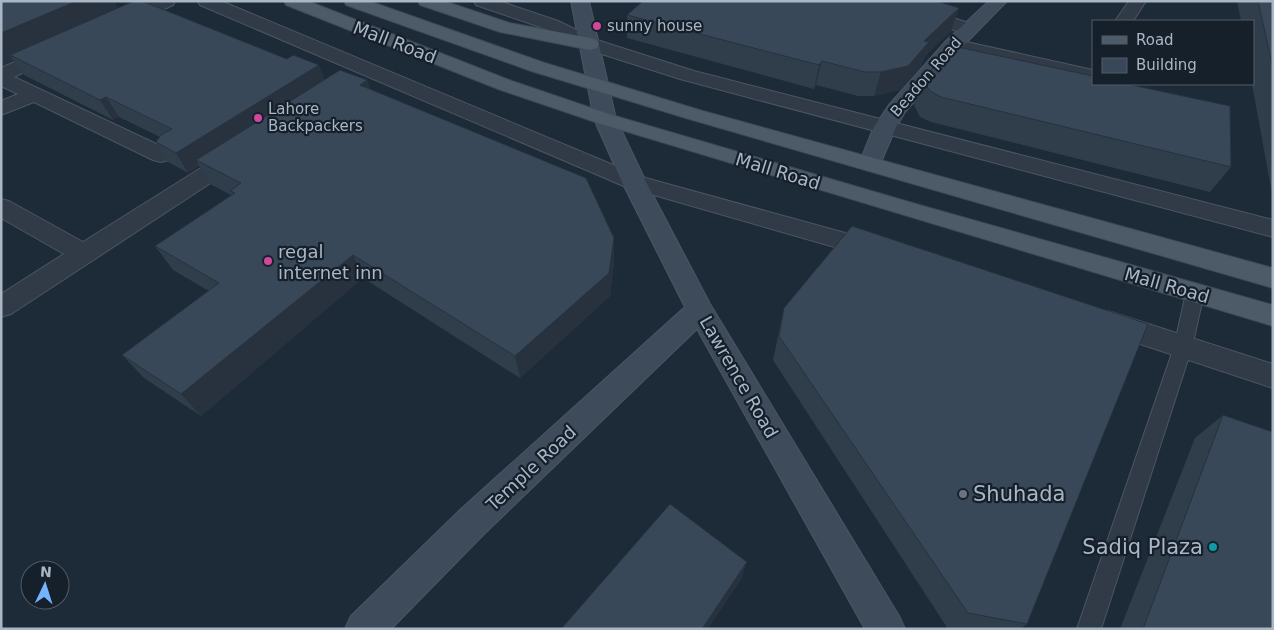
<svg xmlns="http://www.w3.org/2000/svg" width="1274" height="630" viewBox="0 0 1274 630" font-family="'DejaVu Sans',sans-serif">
<rect width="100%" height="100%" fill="#1d2a37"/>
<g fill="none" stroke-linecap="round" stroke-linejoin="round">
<g stroke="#4b5662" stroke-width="2">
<polygon id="lane" points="1195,287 1201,289 1204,293 1192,347 1101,629 1077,629 1174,347 1186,293 1189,289"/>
</g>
<g stroke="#4b5662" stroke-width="2">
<g id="street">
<polygon points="152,1 175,1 173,5 127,26 121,27 115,26 112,22 115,18"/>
<polygon points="198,1 221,1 642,177 885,244 889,250 885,256 876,259 626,187 200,5"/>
<polygon points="474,1 499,1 558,21 597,40 694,71 1273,220 1273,237 680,79 583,48 546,29 476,5"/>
<polygon points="882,1 901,1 975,25 978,29 975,33 969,34 963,33 883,7 880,3"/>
<polygon points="1129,1 1146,1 1133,21 1115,21"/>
<polygon points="953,39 1093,70 1093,82 946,49 944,45 946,41"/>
<polygon points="51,46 58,48 60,52 58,56 14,77 169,150 172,155 169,160 161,162 153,160 34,102 1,115 1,101 18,94 1,86 1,68"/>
<polygon points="236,149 244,151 247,156 244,161 11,314 1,317 1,294 64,254 1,218 1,199 9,201 83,242 228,151"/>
<polygon points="1108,311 1273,364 1273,388 1098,330 1094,322 1098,314"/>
</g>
</g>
<g stroke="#4b5662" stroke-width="2">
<g id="secondary">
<polygon points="571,1 589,1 616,119 646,182 710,304 899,616 905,629 865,629 697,329 483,535 391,629 345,629 351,616 459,511 685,307 622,182 594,119"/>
<polygon points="989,1 1007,1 960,49 905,112 896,127 878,169 870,171 862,169 859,164 874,127 889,105 946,41"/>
</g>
</g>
<g stroke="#3c4753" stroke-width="2">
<g id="primary">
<polygon points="284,1 308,1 512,81 612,115 916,204 1273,305 1273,326 598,123 498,89 286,5"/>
<polygon points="344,1 369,1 545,63 703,111 1273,268 1273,288 689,119 531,71 346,5"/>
<polygon points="418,1 444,1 510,23 590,38 597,40 599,44 597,48 590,50 500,32 420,5"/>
</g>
</g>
<use href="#lane" fill="#303b47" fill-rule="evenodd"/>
<use href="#street" fill="#303b47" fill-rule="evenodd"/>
<use href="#secondary" fill="#3e4b5b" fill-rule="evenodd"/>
<use href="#primary" fill="#4d5a68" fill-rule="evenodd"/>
</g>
<g fill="#303e4c">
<polygon points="1,1 118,8 325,79 367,80 370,89 614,238 614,262 610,296 520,378 363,278 201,416 144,378 122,355 209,291 173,270 155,246 231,195 210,184 199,166 188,173 168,162 156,142 160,137 119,117 113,120 24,75 13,60 4,65 1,63"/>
<polygon points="1237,1 1273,1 1273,199 1252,84 1253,84 1253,21 1241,21"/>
<polygon points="959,8 951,31 925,56 921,66 900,90 874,96 858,96 816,85 814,89 627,38 627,15"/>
<polygon points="922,80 1231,167 1210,192 931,122 920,117 914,105"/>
<polygon points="784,308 1027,624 1020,629 948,629 773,360"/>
<polygon points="1223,415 1273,629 1120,629 1195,438"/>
</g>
<g fill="#27323e">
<polygon points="77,1 114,1 121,13 10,55 13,60 4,65 1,61 1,33"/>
<polygon points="959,8 951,31 925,56 921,66 900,90 874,96 881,72 924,41"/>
<polygon points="822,61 816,85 814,89 819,65"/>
<polygon points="319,65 327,85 196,160 199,166 188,173 176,153"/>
<polygon points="367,80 375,104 360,85"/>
<polygon points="106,97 119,117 113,120 100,100"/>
<polygon points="614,238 614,262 610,296 520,378 515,356"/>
<polygon points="353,255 363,278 201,416 181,394"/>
<polygon points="747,562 742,578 708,629 702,629"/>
</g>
<g fill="#384858" stroke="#27323e">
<polygon points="1,1 77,1 1,33"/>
<polygon points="134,1 142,1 287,59 293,55 319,65 176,153 156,142 161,135 172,129 106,97 100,100 10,55"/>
<polygon points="643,1 937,1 959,8 924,41 929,42 908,66 881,72 865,72 822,61 819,65 627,15"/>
<polygon points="1258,1 1273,1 1273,68"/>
<polygon points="953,46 1093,76 1093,84 1127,84 1230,106 1231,167 941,97 930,91 922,80"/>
<polygon points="340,70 367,80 360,85 586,178 614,238 609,273 515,356 353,255 181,394 122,355 219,283 155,246 235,193 230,191 241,183 196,160"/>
<polygon points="852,226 1148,324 1027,624 968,613 779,336 784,308"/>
<polygon points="1223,415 1273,432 1273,629 1143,629"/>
<polygon points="670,504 747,562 702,629 561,629"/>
</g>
<g fill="#d1479c" stroke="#16202b" stroke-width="2">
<circle cx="597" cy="26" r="5"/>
<circle cx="258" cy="118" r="5"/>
<circle cx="268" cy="261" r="5"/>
</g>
<circle fill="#6b7280" stroke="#16202b" stroke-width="2" cx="963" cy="494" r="5"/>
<circle fill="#0f9aa8" stroke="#16202b" stroke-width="2" cx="1213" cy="547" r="5"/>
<g text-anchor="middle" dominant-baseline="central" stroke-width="4.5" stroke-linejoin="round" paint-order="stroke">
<g font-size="15" fill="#a9b6c5" stroke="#16202b" text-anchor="start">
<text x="607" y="26">sunny house</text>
<text x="268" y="109">Lahore<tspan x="268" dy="17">Backpackers</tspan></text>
</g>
<g font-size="15" fill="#a9b6c5" stroke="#16202b">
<text transform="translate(926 77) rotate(-49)">Beadon Road</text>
</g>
<g font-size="18" fill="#a9b6c5" stroke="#16202b">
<text transform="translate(395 42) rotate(21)">Mall Road</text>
<text transform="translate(778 171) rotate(17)">Mall Road</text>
<text transform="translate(1167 285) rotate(16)">Mall Road</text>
<text transform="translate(739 377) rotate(60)">Lawrence Road</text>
<text transform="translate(531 468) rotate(-43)">Temple Road</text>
</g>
<g font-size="18" fill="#a9b6c5" stroke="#16202b" text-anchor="start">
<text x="278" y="251">regal<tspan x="278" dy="21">internet inn</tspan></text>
</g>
<g font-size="21" fill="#a9b6c5" stroke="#16202b" text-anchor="start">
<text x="973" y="494">Shuhada</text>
<text x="1203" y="547" text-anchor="end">Sadiq Plaza</text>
</g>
</g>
<rect width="1274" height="630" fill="none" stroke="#a9b6c5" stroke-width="5"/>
<rect x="1092" y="20" width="162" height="65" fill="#16202b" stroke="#515c69"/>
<rect x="1102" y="36" width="25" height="8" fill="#4d5a68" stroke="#515c69"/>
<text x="1136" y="45" font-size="15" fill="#a9b6c5">Road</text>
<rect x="1102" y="58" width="25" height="15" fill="#384858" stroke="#515c69"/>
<text x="1136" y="70" font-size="15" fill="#a9b6c5">Building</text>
<g transform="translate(45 585) rotate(4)"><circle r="24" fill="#16202b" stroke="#515c69"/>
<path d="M0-4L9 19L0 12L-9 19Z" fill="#74b4ff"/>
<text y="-8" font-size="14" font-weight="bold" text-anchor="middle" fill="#a9b6c5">N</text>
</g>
</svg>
